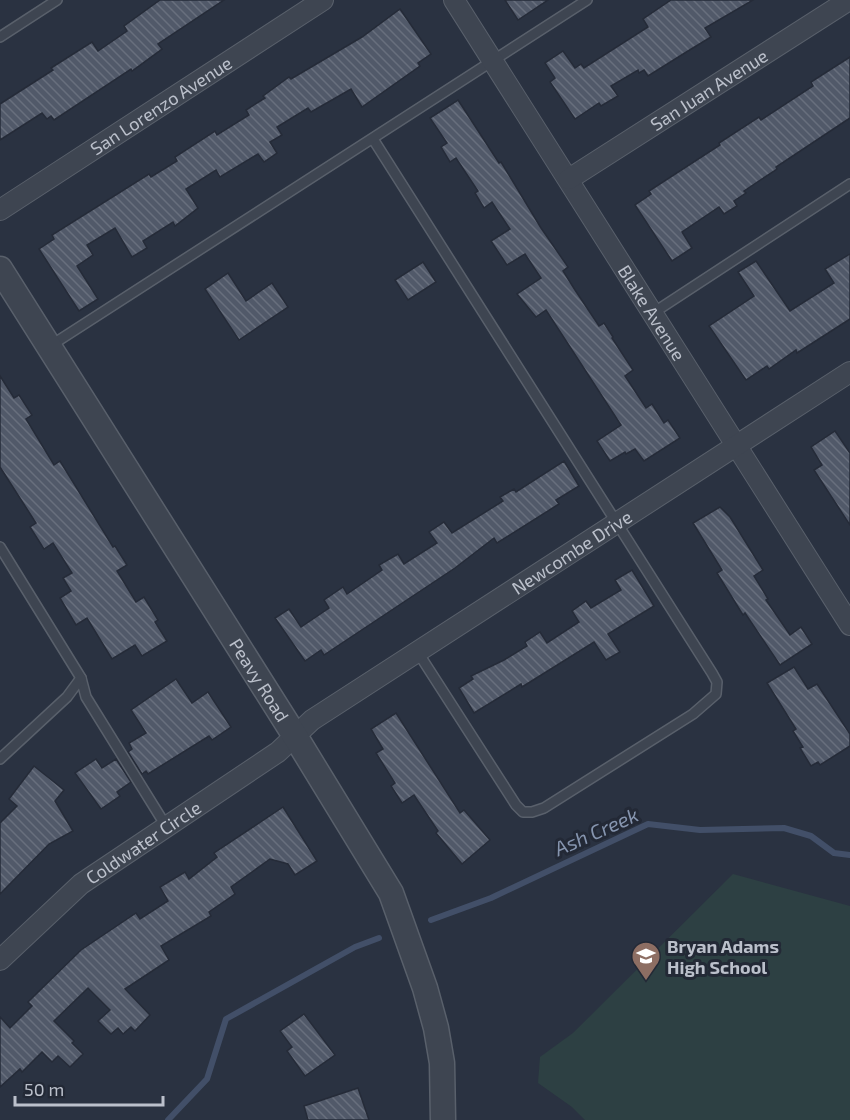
<svg xmlns="http://www.w3.org/2000/svg" width="850" height="1120" viewBox="0 0 850 1120" font-family="'Exo 2',sans-serif">
<defs>
<pattern id="building-back-hatch" width="6" height="6" patternUnits="userSpaceOnUse" patternTransform="scale(1.5)"><rect width="6" height="6" fill="#515969"/><path d="M-1 5l2 2M0 0l6 6M5-1l2 2" fill="none" stroke="#686f7d"/></pattern>
</defs>
<rect width="100%" height="100%" fill="#2a3241"/>
<polygon fill="#2d4043" points="733,874 850,906 850,1120 585,1120 572,1107 538,1083 540,1057 573,1033"/>
<g fill="none" stroke-linecap="round" stroke-linejoin="round">
<g stroke="#424f68" stroke-width="6">
<polyline points="431,920 491,898 648,824 700,830 784,828 811,836 834,853 850,855"/>
<polyline points="168,1120 207,1079 226,1019 355,947 379,938"/>
</g>
</g>
<g fill="url(#building-back-hatch)" stroke="#252b38" stroke-width="1.5">
<polygon points="160,0 224,0 158,44 162,49 132,71 131,69 54,120 51,116 47,119 42,113 0,140 0,104 53,70 51,68 92,42 98,51 127,31 124,26"/>
<polygon points="505,0 548,0 518,20"/>
<polygon points="671,0 753,0 705,28 711,37 688,51 648,76 644,70 639,73 638,70 611,86 618,96 601,106 599,103 575,119 550,82 555,78 545,63 563,51 575,68 581,64 584,68 648,27 643,19"/>
<polygon points="400,9 431,54 418,63 420,66 362,107 351,89 311,112 308,108 277,127 282,135 270,142 277,153 264,162 258,154 220,177 216,170 186,189 198,208 175,226 173,222 143,241 147,248 132,257 115,228 87,245 93,255 77,266 98,299 79,311 39,249 54,239 52,235 149,174 151,177 177,161 175,157 215,131 217,135 249,115 246,110 265,98 263,96 289,77 291,79 362,37"/>
<polygon points="850,57 850,118 776,167 777,169 744,191 746,193 734,201 737,206 724,214 719,207 682,232 692,248 672,261 635,205 651,194 649,191 720,145 719,143 759,117 761,120 813,86 811,82"/>
<polygon points="458,100 499,163 501,162 541,228 568,267 563,271 575,290 599,326 604,323 613,337 612,338 633,370 625,376 646,408 652,404 664,423 668,420 680,438 644,461 635,449 626,454 625,452 610,461 597,441 621,425 546,310 536,317 517,294 541,278 525,254 507,265 491,241 510,229 492,202 484,208 475,193 478,191 456,158 450,162 441,147 447,143 430,118"/>
<polygon points="850,254 850,319 797,353 796,350 769,369 767,366 746,380 709,326 754,296 738,272 756,261 790,311 834,283 825,269"/>
<polygon points="423,262 436,282 408,300 395,280"/>
<polygon points="228,273 246,301 272,283 288,307 239,340 205,289"/>
<polygon points="0,376 14,398 19,395 32,415 26,419 54,465 60,461 113,547 115,546 127,565 117,571 136,602 144,597 158,620 155,622 167,641 142,656 135,645 112,659 87,618 76,625 60,598 71,591 63,578 72,573 53,543 44,549 30,527 36,523 0,467"/>
<polygon points="835,431 850,453 850,525 814,470 822,465 811,447"/>
<polygon points="564,461 579,486 556,500 559,504 497,543 494,538 455,568 324,655 321,650 305,661 275,618 289,609 301,627 329,608 324,600 343,587 347,594 382,570 379,565 398,554 404,564 437,543 429,532 444,522 452,533 503,501 500,497 514,489 516,492"/>
<polygon points="720,507 730,517 763,570 754,576 768,599 766,600 790,635 801,627 812,644 780,665 745,613 743,615 717,573 722,570 693,523"/>
<polygon points="632,570 654,606 608,634 620,652 606,660 594,642 522,687 521,684 474,713 459,688 473,679 471,676 504,660 527,646 525,642 540,632 547,643 579,622 572,611 586,601 591,608 621,590 615,580"/>
<polygon points="794,667 808,689 817,684 850,734 850,746 820,765 818,762 811,766 800,748 803,747 793,731 796,729 767,683"/>
<polygon points="176,679 192,703 208,692 231,727 212,740 209,736 148,774 146,771 142,774 128,752 132,749 129,743 146,733 131,710"/>
<polygon points="396,713 460,813 464,810 490,840 462,864 436,833 438,831 414,795 402,803 391,786 395,783 376,753 383,749 371,729"/>
<polygon points="96,759 102,768 116,759 131,782 117,792 120,796 101,809 75,773"/>
<polygon points="34,766 64,790 55,801 73,831 49,844 0,894 0,823 17,806 9,799"/>
<polygon points="283,807 317,861 295,875 288,864 270,859 231,887 235,894 209,912 211,916 161,946 169,960 125,989 150,1015 135,1031 131,1027 123,1034 118,1028 111,1034 98,1021 110,1010 88,988 54,1021 74,1041 72,1043 83,1054 70,1067 58,1056 52,1062 42,1052 22,1072 20,1069 0,1087 0,1017 10,1028 32,1006 28,1002 81,950 136,913 140,919 168,901 160,887 185,872 189,879 217,857 214,853"/>
<polygon points="304,1014 335,1055 305,1076 287,1051 292,1047 280,1031"/>
<polygon points="358,1088 369,1120 308,1120 304,1106"/>
</g>
<g fill="none" stroke-linecap="round" stroke-linejoin="round">
<g stroke="#59606b" stroke-width="12">
<g id="service">
<polyline points="0,37 57,0"/>
<polyline points="373,139 712,673 717,682 716,694 693,714 544,808 532,812 523,812 516,805 417,651"/>
<polyline points="653,313 850,184"/>
<polyline points="50,346 587,0"/>
<polyline points="0,547 81,678 86,697 166,826"/>
<polyline points="0,759 67,697 81,678"/>
</g>
</g>
<g stroke="#59606b" stroke-width="22">
<g id="minor">
<path id="s1" d="M454,0l396,625"/>
<path id="s2" d="M569,179l280,-179"/>
<path id="s3" d="M0,210l323,-210"/>
<path id="s4" d="M0,960l81,-76 197,-132 34,-32 538,-348"/>
</g>
</g>
<g stroke="#59606b" stroke-width="27">
<g id="tertiary">
<path id="s5" d="M0,269l295,467 96,157 34,95 11,40 6,35 1,57"/>
</g>
</g>
<use href="#service" stroke="#3e4551" stroke-width="9"/>
<use href="#minor" stroke="#3e4551" stroke-width="20"/>
<use href="#tertiary" stroke="#3e4551" stroke-width="24"/>
</g>
<defs>
<g id="school-pin" transform="scale(1.5)"><path d="M0 17L-7.5 6A9.5 9.5 0 1 1 7.5 6Z" fill="#8d6e63" stroke="#232936"/><path d="M0-5L7-2L0 1L-7-2ZM-4 1L0 2.5L4 1V4Q0 6-4 4Z" fill="#fff"/></g>
</defs>
<g fill-rule="evenodd">
<use href="#school-pin" x="646" y="956"/>
</g>
<g text-anchor="middle" dominant-baseline="central" stroke-width="6" stroke-linejoin="round" paint-order="stroke">
<g font-size="18" fill="#bbc0cb" stroke="#232936">
<text stroke="none"><textPath href="#s2" startOffset="166">San Juan Avenue</textPath></text>
<text stroke="none"><textPath href="#s3" startOffset="192">San Lorenzo Avenue</textPath></text>
<text stroke="none"><textPath href="#s1" startOffset="370">Blake Avenue</textPath></text>
<text stroke="none"><textPath href="#s4" startOffset="704">Newcombe Drive</textPath></text>
<text stroke="none"><textPath href="#s5" startOffset="486">Peavy Road</textPath></text>
<text stroke="none"><textPath href="#s4" startOffset="186">Coldwater Circle</textPath></text>
</g>
<g font-size="18" font-weight="bold" fill="#bbc0cb" stroke="#232936" text-anchor="start">
<text x="667" y="946">Bryan Adams<tspan x="667" dy="21">High School</tspan></text>
</g>
<g font-size="20" font-style="italic" fill="#8695af" stroke="#232936">
<text transform="translate(596 831) rotate(-24)">Ash Creek</text>
</g>
</g>
<path d="M15 1096v9h148v-9" fill="none" stroke="#bbc0cb" stroke-width="3"/>
<text x="24" y="1096" font-size="18" fill="#bbc0cb" stroke="#232936" stroke-width="4.5" paint-order="stroke">50 m</text>
</svg>
